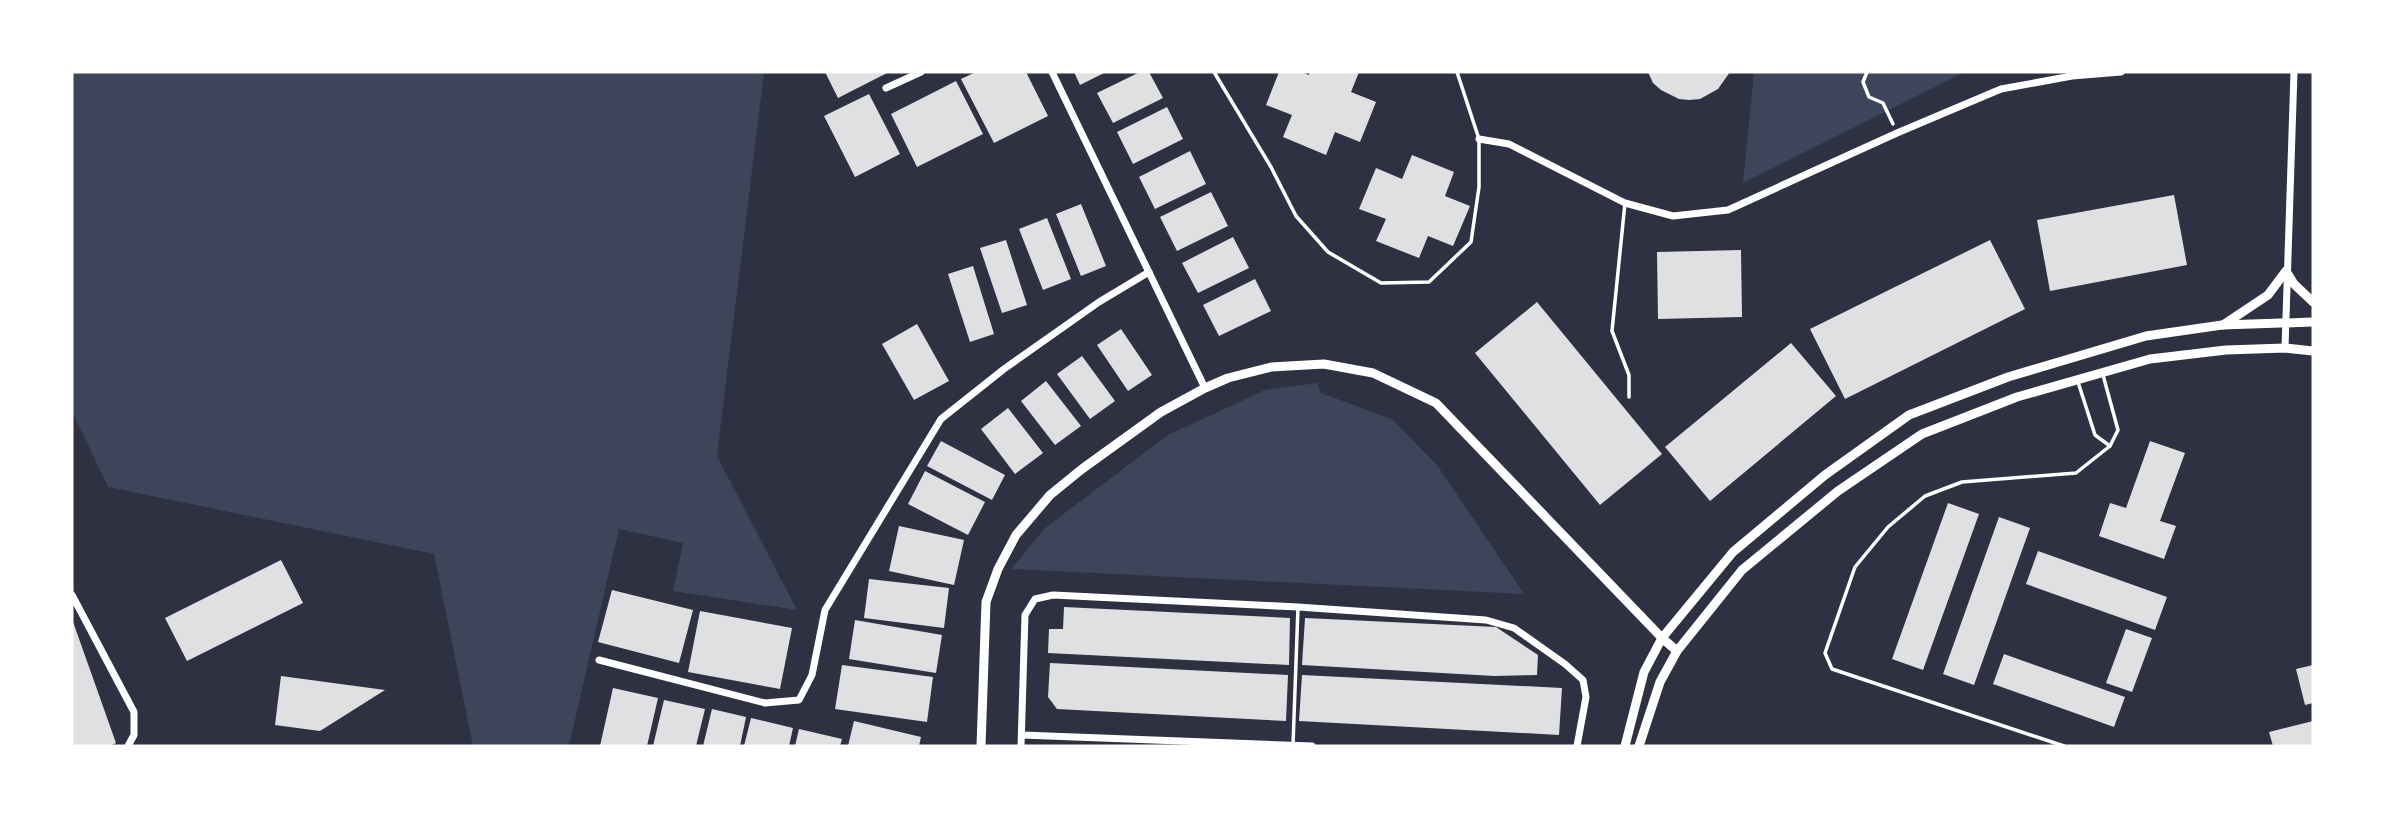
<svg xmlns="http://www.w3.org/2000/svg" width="2385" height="818" font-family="'Golos Text',sans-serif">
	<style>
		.green { fill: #3c4559 }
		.building { fill: #e0e0e3 }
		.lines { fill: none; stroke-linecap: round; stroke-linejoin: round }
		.path { stroke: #fff; stroke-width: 3.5 }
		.service { stroke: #fff; stroke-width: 3.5 }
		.minor { stroke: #fff; stroke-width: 7 }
		.tertiary { stroke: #fff; stroke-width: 9 }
	</style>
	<rect width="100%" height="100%" fill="#2d3142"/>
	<!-- green -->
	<g class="green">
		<polygon points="72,72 764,72 717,456 797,610 673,591 683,543 619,529 569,746 473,746 434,554 108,487 72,411"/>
		<polygon points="1754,72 1965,72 1743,183"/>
		<polygon points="1317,383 1321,393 1392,419 1437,465 1524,594 1011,569 1045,528 1168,435 1265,390"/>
	</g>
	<!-- building -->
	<g class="building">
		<polygon points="825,72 889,72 838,98"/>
		<polygon points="976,72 1026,72 1048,116 994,143 961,79"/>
		<polygon points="1074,72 1106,72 1080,85"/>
		<polygon points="1140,72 1149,72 1163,98 1113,123 1097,93"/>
		<polygon points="1279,72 1301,72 1309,75 1310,72 1359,72 1351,92 1376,102 1360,142 1335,132 1326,155 1283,137 1292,115 1266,105"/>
		<polygon points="1648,72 1730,72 1718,89 1700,99 1689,100 1679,99 1661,90 1653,83"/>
		<polygon points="956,81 983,134 917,167 891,114"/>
		<polygon points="869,94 900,154 855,177 824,116"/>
		<polygon points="1167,107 1183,139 1133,164 1117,132"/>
		<polygon points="1190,151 1206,184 1155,209 1139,177"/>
		<polygon points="1412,155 1454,172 1445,196 1470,206 1453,246 1428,236 1419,258 1376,241 1386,219 1359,209 1376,168 1402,179"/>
		<polygon points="1211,192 1228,226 1177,251 1160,217"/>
		<polygon points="2174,195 2187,265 2050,291 2037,220"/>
		<polygon points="1081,204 1106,266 1081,276 1056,214"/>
		<polygon points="1047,218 1071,279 1043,290 1019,229"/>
		<polygon points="1233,237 1249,268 1198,293 1182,263"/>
		<polygon points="1006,240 1027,305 1002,313 980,248"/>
		<polygon points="1990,240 2025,309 1845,399 1810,329"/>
		<polygon points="1741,250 1742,317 1658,319 1657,252"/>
		<polygon points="973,266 994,334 970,342 948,274"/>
		<polygon points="1255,279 1271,311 1219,336 1203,305"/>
		<polygon points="1537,302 1662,454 1600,505 1475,353"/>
		<polygon points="917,324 949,381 914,400 882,344"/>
		<polygon points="1121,329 1152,375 1128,391 1097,345"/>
		<polygon points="1791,343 1836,396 1710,501 1665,447"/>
		<polygon points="1082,356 1115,401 1090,419 1057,374"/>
		<polygon points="1046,381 1081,426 1055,445 1021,401"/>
		<polygon points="1008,408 1043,453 1015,474 981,429"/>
		<polygon points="941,441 1005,475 992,500 927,466"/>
		<polygon points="2150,441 2185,453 2160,521 2176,526 2164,559 2099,536 2110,503 2126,508"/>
		<polygon points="925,471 985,502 968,535 908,504"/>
		<polygon points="1948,503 1979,514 1923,670 1892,659"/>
		<polygon points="1999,517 2030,528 1974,685 1943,674"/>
		<polygon points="899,526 964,540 954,585 889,571"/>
		<polygon points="2038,551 2167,597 2155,630 2026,584"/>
		<polygon points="281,560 303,603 187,661 165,618"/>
		<polygon points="869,579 949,588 944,628 864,618"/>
		<polygon points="612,590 693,610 679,663 598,642"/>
		<polygon points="1064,607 1290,618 1289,665 1048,653 1049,629 1063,629"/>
		<polygon points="700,611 792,628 780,689 688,672"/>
		<polygon points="1305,618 1496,627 1538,655 1537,675 1494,676 1302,665"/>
		<polygon points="72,619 116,743 110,746 72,746"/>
		<polygon points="855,620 942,635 936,673 849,659"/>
		<polygon points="2126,629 2152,638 2132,692 2106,683"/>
		<polygon points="2004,654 2125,697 2114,727 1993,684"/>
		<polygon points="1050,663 1288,675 1286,721 1057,709 1048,697"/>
		<polygon points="842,665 933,677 927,722 835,709"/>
		<polygon points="2313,665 2313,703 2305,705 2296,669"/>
		<polygon points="1302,675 1562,688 1559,735 1299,721"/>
		<polygon points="281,676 385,690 320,731 275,725"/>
		<polygon points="613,688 658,698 647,746 600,746"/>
		<polygon points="664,700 705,709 696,746 653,746"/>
		<polygon points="712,709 746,717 740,746 703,746"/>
		<polygon points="751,718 793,728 789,746 744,746"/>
		<polygon points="854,721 921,737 919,746 848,746"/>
		<polygon points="2313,721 2313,746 2273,746 2269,732"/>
		<polygon points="799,729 842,739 840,746 795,746"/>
	</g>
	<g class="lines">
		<!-- path -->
		<polyline class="path" points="1867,72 1863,82 1869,97 1883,103 1893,124"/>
		<!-- service -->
		<g class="service">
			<polyline points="1214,72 1271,167 1296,216 1328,252 1381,283 1429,282 1471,242 1479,187 1479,139 1457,72"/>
			<polyline points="1625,203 1612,331 1629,375 1629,397"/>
			<polyline points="2078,382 2095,435 2110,446"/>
			<polyline points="1293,745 1298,607"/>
			<polyline points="2064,746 1832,669 1825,653 1855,567 1888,527 1925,496 1962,482 2076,473 2110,446 2118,430 2103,375"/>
		</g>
		<!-- minor -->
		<g class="minor">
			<polyline points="1052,72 1205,388"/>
			<polyline points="886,88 921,72"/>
			<polyline points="1479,139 1509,144 1625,203 1673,216 1728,210 1897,133 2001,89 2072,76 2121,72"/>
			<polyline points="2285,348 2294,72"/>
			<polyline points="72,595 134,712 134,735 128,746"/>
			<polyline points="599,660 765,703 799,700 812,675 825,610 941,419 1004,369 1099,302 1149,272"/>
			<polyline points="1022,735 1312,746"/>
			<polyline points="1021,746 1025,615 1035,599 1053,595 1298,607 1486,620 1514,628 1565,664 1583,680 1586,697 1577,746"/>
		</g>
		<!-- tertiary -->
		<g class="tertiary">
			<polyline points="2223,325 2268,295 2286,271 2294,284 2313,302"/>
			<polyline points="981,746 986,602 998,569 1016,535 1050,495 1082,469 1161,412 1205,388 1228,378 1271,367 1324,364 1373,373 1436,403 1662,638 1677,651"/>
			<polyline points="1625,746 1644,672 1662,638 1733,552 1825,475 1909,415 2008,377 2146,336 2222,325 2313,322"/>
			<polyline points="1639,746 1660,682 1677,651 1742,570 1838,491 1922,434 2017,397 2150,359 2226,350 2285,348 2313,351"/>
		</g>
	</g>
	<!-- border -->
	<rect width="2385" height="818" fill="none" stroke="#ffffff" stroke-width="147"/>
</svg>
